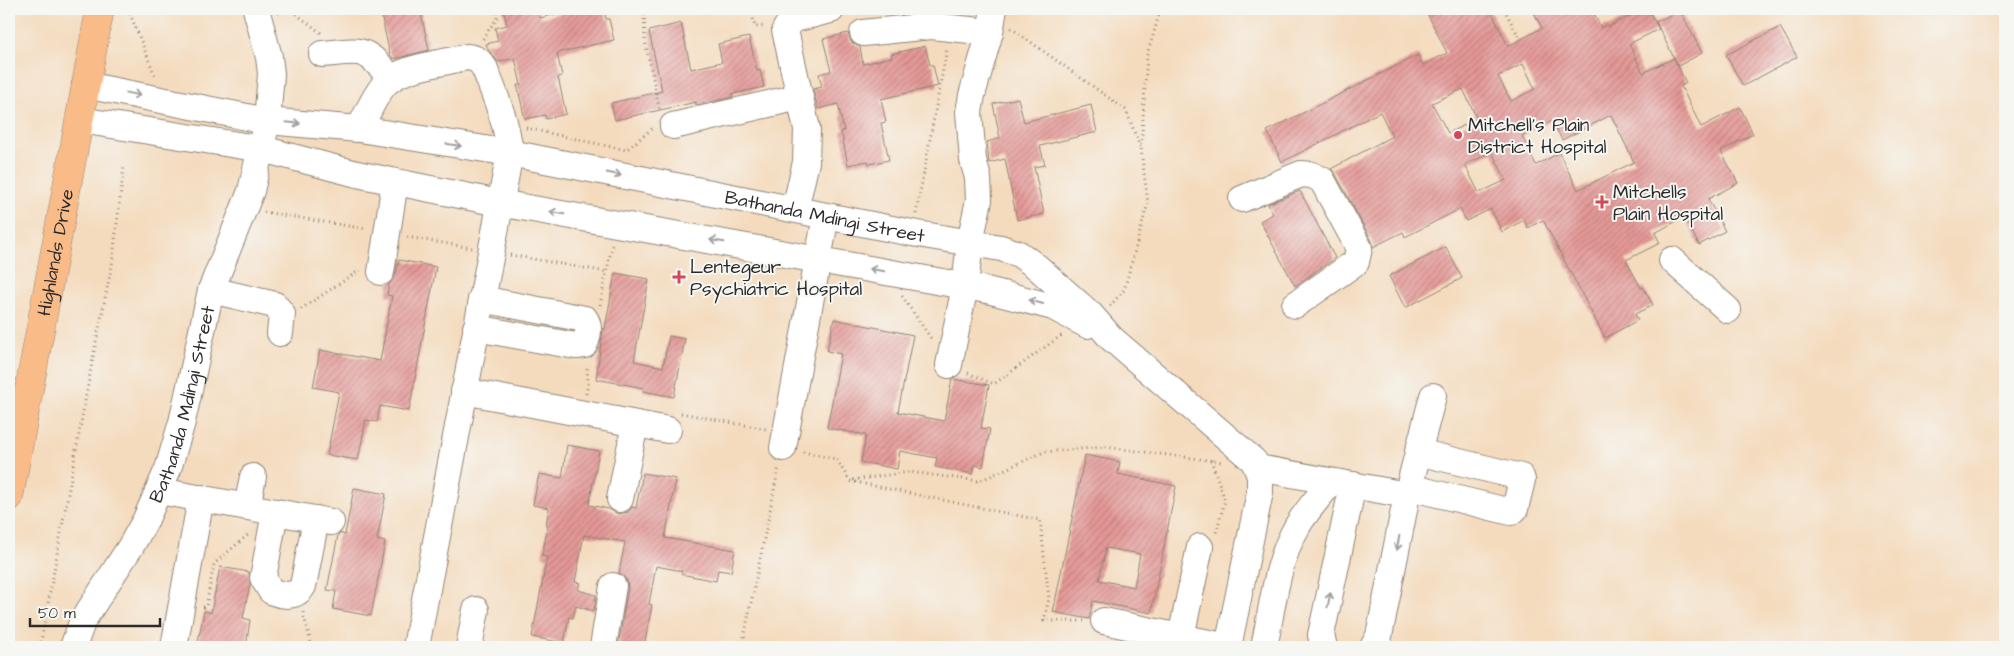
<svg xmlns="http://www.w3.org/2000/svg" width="2014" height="656" font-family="'Architects Daughter',sans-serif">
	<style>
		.building { fill: url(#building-hatch); fill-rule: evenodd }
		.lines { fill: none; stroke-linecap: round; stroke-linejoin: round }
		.minor-casing { stroke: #908374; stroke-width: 28 }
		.major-casing { stroke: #908374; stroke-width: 29 }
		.path { stroke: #908374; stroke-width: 3; stroke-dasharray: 1 4; stroke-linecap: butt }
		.minor { stroke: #fff; stroke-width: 26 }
		.major { stroke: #f9bc89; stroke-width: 28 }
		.oneway { stroke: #a0a0a0 }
		.poi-dot { fill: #d1495b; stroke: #f6f6f2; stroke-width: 2 }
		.labels { text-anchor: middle; stroke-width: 4; stroke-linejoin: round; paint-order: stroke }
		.poi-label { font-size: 19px; fill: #2b2b2b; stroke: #f6f6f2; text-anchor: start }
		.street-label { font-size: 19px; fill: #2b2b2b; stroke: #f6f6f2 }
	</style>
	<defs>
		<pattern id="building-hatch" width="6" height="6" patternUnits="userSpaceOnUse" patternTransform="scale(1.25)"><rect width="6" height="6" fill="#e59997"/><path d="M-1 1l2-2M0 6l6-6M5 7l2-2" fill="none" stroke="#ba7d7b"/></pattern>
	</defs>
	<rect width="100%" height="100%" fill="#f6f6f2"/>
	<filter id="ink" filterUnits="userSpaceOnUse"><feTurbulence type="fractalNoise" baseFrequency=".02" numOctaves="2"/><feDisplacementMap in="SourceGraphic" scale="10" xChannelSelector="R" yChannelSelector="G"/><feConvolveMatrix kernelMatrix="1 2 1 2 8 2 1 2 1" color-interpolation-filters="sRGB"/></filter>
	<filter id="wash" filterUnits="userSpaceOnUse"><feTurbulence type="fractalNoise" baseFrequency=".0096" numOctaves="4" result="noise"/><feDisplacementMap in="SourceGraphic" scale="20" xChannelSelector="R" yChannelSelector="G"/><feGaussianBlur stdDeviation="1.12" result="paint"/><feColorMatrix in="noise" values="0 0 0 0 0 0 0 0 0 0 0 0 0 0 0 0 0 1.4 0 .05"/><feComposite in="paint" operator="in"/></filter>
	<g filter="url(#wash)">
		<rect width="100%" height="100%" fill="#f4dbbe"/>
		<g id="blocks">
			<!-- building -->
			<g class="building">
				<polygon points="380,9 420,9 429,50 394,59 390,55"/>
				<polygon points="503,9 538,9 540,18 568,11 568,9 604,9 606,19 609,19 614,40 557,53 562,76 558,77 566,114 546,119 545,115 525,119 517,85 521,85 515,58 498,62 488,49 486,44 498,41 495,28 507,25"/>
				<path d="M1425,9h65l18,37 34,-18 -10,-19h60l9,19 6,-3 1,2 36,-18h4l11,20 -30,15 14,29 31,-15 12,25 -5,3 20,41 39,-20 13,27 -32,17 17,32 -30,16 17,32 -26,14 -15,-28 -29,16 5,10 -34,17 15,28 2,-1 10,18 -18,9 3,6 -33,18 -62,-118 -15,8 -4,-8 -22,12 -11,-23 -25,12 -6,-12 -55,28 -2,-5 -30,15 -1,-6 -37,-68 -4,-4 61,-33 -12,-24 -98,50 -15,-31 151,-76 5,10 24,-12zM1523,64l12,25 -24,12 -13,-25zM1463,89l14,30 -29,14 -16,-30zM1611,115l23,47 -56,28 -19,-37 -23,12 -14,-29 30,-15 10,19zM1492,152l14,28 -27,13 -14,-28z"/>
				<polygon points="1680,10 1702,53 1678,66 1656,22"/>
				<polygon points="681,23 691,69 722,62 718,44 749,37 757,71 760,70 764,87 732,94 733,97 696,105 696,102 615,120 611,103 662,91 649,31"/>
				<polygon points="1780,27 1797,57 1743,86 1726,55"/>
				<polygon points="848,33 851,42 860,47 863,64 892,57 891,54 925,46 930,65 933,65 938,86 881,99 886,122 881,123 889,160 869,164 868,161 848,165 841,131 844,131 838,104 818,109 813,89 822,87 819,74 831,71 823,39"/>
				<polygon points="1018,98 1024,122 1091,105 1097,132 1040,146 1045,165 1034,167 1044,214 1017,220 1005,159 989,163 987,142 1000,138 993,104"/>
				<polygon points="1300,191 1335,258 1295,286 1260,221 1273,214 1268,204"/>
				<polygon points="1446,247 1462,278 1405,308 1389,276"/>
				<polygon points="399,260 436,267 409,411 380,406 377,422 366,420 358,460 327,455 339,392 313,387 320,350 380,361 392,296 387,295 389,284 396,274"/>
				<polygon points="615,273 649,279 634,361 663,367 669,336 685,339 674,397 643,391 644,388 596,379 603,329 605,329"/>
				<polygon points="834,319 913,335 898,412 944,421 952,379 989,385 981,428 990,429 983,467 975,465 973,474 935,467 937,458 900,451 897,469 861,462 866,435 827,428 841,354 827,351"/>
				<polygon points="567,445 599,451 589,505 609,509 618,514 628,512 632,507 636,508 643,473 676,479 665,538 735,550 731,572 718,570 716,581 681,574 682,571 656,566 649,604 652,605 644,647 618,647 628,588 627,580 619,573 625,542 584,535 575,582 580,583 578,590 596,595 594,611 576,606 573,618 569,617 564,643 532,637 547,557 542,556 548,525 546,525 549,508 533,505 539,474 562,478"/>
				<path d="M1085,455l35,7 -2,12 58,12 -25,127 -58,-12 -4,18 -36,-7zM1106,548l34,6 -6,33 -35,-7z"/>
				<polygon points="354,488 386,494 377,540 385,542 371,616 333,609 336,591 327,590 338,535 340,533 345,535"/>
				<polygon points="220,567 249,572 250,584 243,618 250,620 246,647 197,647 204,611 211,613"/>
			</g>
		</g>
	</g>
	<g filter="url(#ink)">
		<use href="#blocks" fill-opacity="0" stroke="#908374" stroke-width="1"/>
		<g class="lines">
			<!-- minor casing -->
			<g class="minor-casing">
				<g id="minor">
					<polyline points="863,33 931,26 990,32"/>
					<path d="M322,54c40,-3 42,-9 69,25"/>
					<path id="s1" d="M85,85l182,36 92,8 151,24 402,80 89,15 18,6 18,13 54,48 20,23 143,123 6,15v16l-32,155"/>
					<polyline points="80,120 262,149 357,174 499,203 987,290 1053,307 1087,325"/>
					<polyline points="673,126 799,97"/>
					<path d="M359,129c8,-14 14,-31 25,-44 15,-18 60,-22 83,-28 10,1 13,4 18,12 11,29 22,54 25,84l-94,494"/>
					<polyline points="1242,199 1301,174 1312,175 1322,180 1359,248 1356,262 1295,305"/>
					<polyline points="795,209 806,162 807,129 785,30 791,20 831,10"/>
					<polyline points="1672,260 1728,310"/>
					<polyline points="381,272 395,182"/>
					<polyline points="211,290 275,305 282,314 280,333"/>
					<path d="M476,328l100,18 8,-1c4,-7 6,-19 1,-26l-104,-20"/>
					<polyline points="949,365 965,286 970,242 979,200 978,178 973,160 969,112 972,95 990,32 994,9"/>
					<polyline points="464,391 668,430"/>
					<polyline points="783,448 826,216"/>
					<polyline points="1258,468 1407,495"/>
					<polyline points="1409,487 1511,512 1515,509 1522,480 1521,477 1418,452"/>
					<polyline points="159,491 331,522"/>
					<polyline points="620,499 635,424"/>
					<polyline points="247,507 253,477"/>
					<path d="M275,512l-12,66 8,13c11,5 25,7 32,-5l13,-67"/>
					<polyline points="1104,621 1228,647"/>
					<polyline points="1181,637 1200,547"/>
					<path id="s2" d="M73,647l10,-27 48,-74 15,-27 22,-50 14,-47 29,-132 40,-99 16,-70 4,-47 -2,-17 -13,-48"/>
					<polyline points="174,647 201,498"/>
					<polyline points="469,647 476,610"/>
					<polyline points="603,647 613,586"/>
					<path d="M1264,647c9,-41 12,-85 34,-122 9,-15 22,-29 33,-43"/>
					<polyline points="1324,647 1321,635 1353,485"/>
					<polyline points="1373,647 1379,636 1407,495 1433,396"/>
				</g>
			</g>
			<!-- major casing -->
			<g class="major-casing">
				<g id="major">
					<path id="s3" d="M9,497l91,-488"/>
				</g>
			</g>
			<!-- path -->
			<g class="path">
				<polyline points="128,9 156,78"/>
				<polyline points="644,9 645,41 660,111"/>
				<polyline points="751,9 755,27 765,26"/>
				<polyline points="1504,9 1520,39"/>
				<polyline points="278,13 291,10 321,33"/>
				<polyline points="1011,28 1126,110 1140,147"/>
				<polyline points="483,39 497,18 495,9"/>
				<polyline points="526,128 626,150 653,128"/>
				<polyline points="264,212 366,229"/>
				<polyline points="916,214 947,48"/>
				<polyline points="407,237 472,248"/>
				<polyline points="510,255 607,272"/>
				<polyline points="902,296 932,340"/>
				<polyline points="600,305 612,245"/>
				<polyline points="1110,306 1124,290 1148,203 1141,150 1147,55 1161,9"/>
				<polyline points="301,309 360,270"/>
				<polyline points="968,373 994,384 1062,335"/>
				<polyline points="586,394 588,384 587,365"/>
				<polyline points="681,413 766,429"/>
				<polyline points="803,452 836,459 850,481 1040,520 1049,598 1044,621 1084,621"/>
				<polyline points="1211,460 1225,500 1216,533"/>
				<polyline points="853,480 909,472 979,481 1044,452 1106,447 1223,462"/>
				<polyline points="203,607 206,607 214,564 250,533"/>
				<polyline points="303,612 312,647"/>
				<polyline points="40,647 94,352 112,265 124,166"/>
				<polyline points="742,647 779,466"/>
			</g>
			<!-- minor -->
			<use href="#minor" class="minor"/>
			<!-- major -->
			<use href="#major" class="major"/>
		</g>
		<!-- one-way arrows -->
		<defs><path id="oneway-shaft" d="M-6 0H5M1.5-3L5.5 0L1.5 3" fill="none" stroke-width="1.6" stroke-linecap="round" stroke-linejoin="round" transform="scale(1.25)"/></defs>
		<g class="oneway">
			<use href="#oneway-shaft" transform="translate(133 94) rotate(11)"/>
			<use href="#oneway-shaft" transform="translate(293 123) rotate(5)"/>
			<use href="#oneway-shaft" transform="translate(454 145) rotate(9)"/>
			<use href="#oneway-shaft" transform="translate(614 174) rotate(11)"/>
			<use href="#oneway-shaft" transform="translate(557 213) rotate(-170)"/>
			<use href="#oneway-shaft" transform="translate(717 241) rotate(-170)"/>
			<use href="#oneway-shaft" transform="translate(877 270) rotate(-170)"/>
			<use href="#oneway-shaft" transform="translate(1036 302) rotate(-164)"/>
			<use href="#oneway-shaft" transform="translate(1398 543) rotate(101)"/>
			<use href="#oneway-shaft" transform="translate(1329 600) rotate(-78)"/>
		</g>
	</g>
	<!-- markers -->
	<g class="poi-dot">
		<circle cx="1458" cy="135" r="5"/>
		<path d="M1599.5 194.5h5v5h5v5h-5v5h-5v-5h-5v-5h5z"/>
		<path d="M676.5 269.5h5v5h5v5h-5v5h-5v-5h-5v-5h5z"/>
	</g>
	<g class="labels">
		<!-- poi labels -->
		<g class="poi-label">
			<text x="1468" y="131">Mitchell's Plain<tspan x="1468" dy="22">District Hospital</tspan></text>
			<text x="1613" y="198">Mitchells<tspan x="1613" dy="22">Plain Hospital</tspan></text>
			<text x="690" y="273">Lentegeur<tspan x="690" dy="22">Psychiatric Hospital</tspan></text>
		</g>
		<!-- street labels -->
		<g class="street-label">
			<text dy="7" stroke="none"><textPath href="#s1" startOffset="752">Bathanda Mdingi Street</textPath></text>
			<text dy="7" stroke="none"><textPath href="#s3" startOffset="249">Highlands Drive</textPath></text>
			<text dy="7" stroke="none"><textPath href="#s2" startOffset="269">Bathanda Mdingi Street</textPath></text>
		</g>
	</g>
	<!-- margin -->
	<rect width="2014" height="656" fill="none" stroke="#f6f6f2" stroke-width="30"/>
	<!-- scale -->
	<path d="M30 618v8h130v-8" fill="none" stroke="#2b2b2b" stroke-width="2.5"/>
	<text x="38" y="618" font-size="15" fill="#2b2b2b" stroke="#f6f6f2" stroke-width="4" paint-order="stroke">50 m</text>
</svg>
